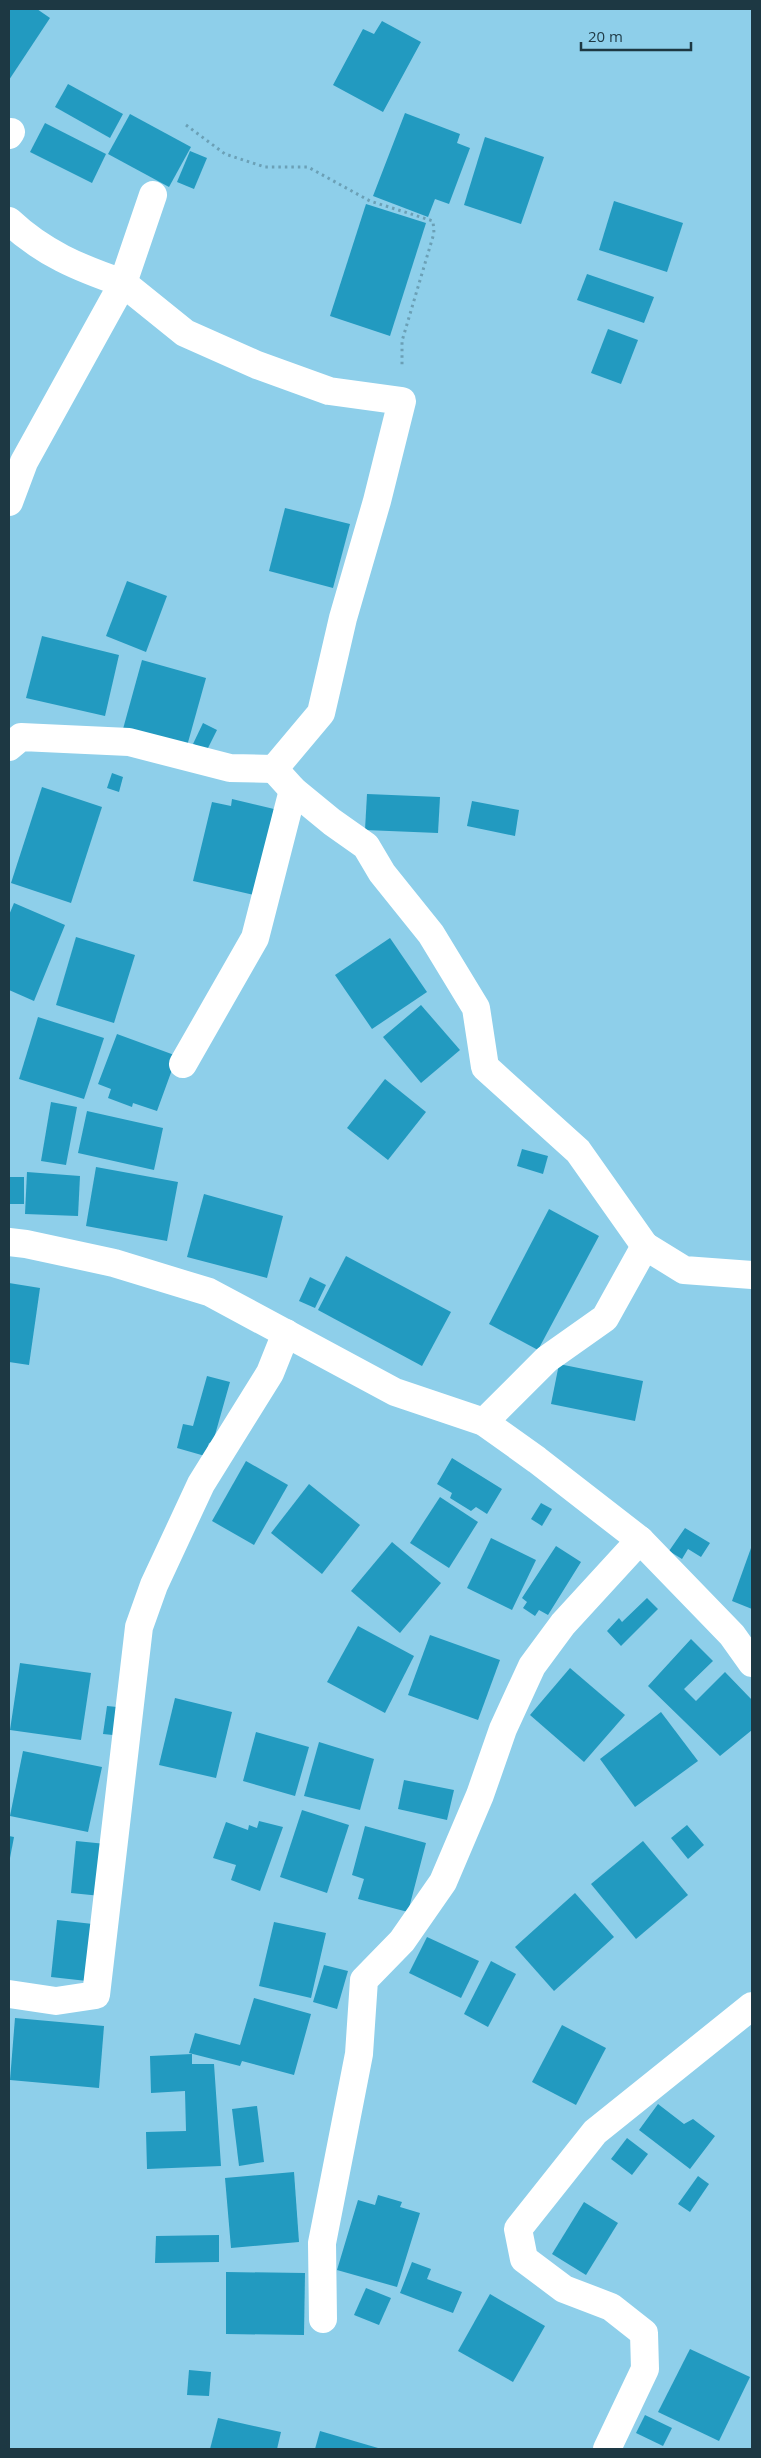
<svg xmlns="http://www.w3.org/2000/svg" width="761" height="2458" font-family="'Open Sans',sans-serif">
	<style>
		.building { fill: #229ac0 }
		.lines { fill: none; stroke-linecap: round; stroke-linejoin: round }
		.path { stroke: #6ba0b6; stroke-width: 3; stroke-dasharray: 2.5 4; stroke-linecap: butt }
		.minor { stroke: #fff; stroke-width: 28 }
	</style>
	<rect width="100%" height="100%" fill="#8ecfea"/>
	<!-- building -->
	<g class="building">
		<polygon points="9,9 37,9 50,18 9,80"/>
		<polygon points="382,21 421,42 383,112 333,85 363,29 374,34"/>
		<polygon points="68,84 123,114 110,138 55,107"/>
		<polygon points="405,113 460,134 457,143 470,148 449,204 435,199 428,217 373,196"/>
		<polygon points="130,114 191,147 169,187 108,154"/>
		<polygon points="45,123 106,154 92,183 30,152"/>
		<polygon points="485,137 544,157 521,224 464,205"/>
		<polygon points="190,151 207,158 194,189 177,182"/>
		<polygon points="614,201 683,223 667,272 599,250"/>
		<polygon points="366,204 426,223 390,336 330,316"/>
		<polygon points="587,274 654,297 644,323 577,300"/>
		<polygon points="608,329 638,340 621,384 591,373"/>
		<polygon points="285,508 350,524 333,588 269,571"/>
		<polygon points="127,581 167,596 146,652 106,636"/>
		<polygon points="42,636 119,655 105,716 26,698"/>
		<polygon points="142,660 206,678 187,746 123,729"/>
		<polygon points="203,723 217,730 207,750 193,744"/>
		<polygon points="112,773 123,777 119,792 107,788"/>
		<polygon points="42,787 102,807 71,903 11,883"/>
		<polygon points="367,794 440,797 438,833 365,830"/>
		<polygon points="232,799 274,809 254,895 193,881 212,802 231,806"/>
		<polygon points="472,801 519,810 515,836 467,826"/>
		<polygon points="14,903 65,925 34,1001 9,990 9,915"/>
		<polygon points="76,937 135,955 114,1023 56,1005"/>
		<polygon points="390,938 427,992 372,1029 335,975"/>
		<polygon points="421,1005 460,1050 421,1083 383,1037"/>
		<polygon points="38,1017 104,1038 84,1099 19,1079"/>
		<polygon points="117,1034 177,1056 157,1111 133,1103 132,1107 108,1098 111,1089 98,1084"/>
		<polygon points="385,1079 426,1112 388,1160 347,1128"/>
		<polygon points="51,1102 77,1107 66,1165 41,1161"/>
		<polygon points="87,1111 163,1128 154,1170 78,1153"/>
		<polygon points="522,1149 548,1156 543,1174 517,1166"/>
		<polygon points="96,1167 178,1182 167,1241 86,1226"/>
		<polygon points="27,1172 80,1176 78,1216 25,1214"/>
		<rect x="9" y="1177" width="15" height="27"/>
		<polygon points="204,1194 283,1216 267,1278 187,1257"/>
		<polygon points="549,1209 599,1236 538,1350 489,1324"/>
		<polygon points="346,1256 451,1312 422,1366 318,1310"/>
		<polygon points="310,1277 326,1285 315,1308 299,1301"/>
		<polygon points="9,1283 40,1288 29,1365 9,1362"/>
		<polygon points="559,1364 643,1381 635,1421 551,1404"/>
		<polygon points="207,1376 230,1382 213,1442 209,1443 205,1456 177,1448 183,1424 193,1426"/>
		<polygon points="452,1458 502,1489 487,1514 476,1507 471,1511 450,1498 452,1493 437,1484"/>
		<polygon points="246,1461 288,1485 254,1545 212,1521"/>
		<polygon points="309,1484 360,1525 322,1574 271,1533"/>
		<polygon points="440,1497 478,1522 449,1568 410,1543"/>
		<polygon points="541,1503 552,1509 542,1526 531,1519"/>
		<polygon points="685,1528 710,1543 701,1557 688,1549 682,1559 669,1551"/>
		<polygon points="491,1538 536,1560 512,1610 467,1588"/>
		<polygon points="392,1542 441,1583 400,1633 351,1591"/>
		<polygon points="556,1546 581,1562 548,1615 539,1610 535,1616 523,1608 527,1602 522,1598"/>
		<polygon points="751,1548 752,1548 752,1609 732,1601"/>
		<polygon points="647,1598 658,1609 621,1646 607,1631 619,1618 622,1622"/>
		<polygon points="358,1626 414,1656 385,1713 327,1682"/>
		<polygon points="430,1635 500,1660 478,1720 408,1695"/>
		<polygon points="691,1639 713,1661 684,1689 696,1701 725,1672 752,1700 752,1730 720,1756 648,1686"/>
		<polygon points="20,1663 91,1673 81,1740 10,1730"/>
		<polygon points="570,1668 625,1715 584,1762 530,1715"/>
		<polygon points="175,1698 232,1712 216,1778 159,1765"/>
		<polygon points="107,1706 117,1707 113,1735 103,1734"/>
		<polygon points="661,1712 698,1761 635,1807 600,1759"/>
		<polygon points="256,1732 309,1747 295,1796 243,1781"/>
		<polygon points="319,1742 374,1759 360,1810 304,1796"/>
		<polygon points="23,1751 102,1767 88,1832 10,1816"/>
		<polygon points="404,1780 454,1790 447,1820 398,1809"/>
		<polygon points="302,1810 349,1825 327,1893 280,1877"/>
		<polygon points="259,1821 283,1827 260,1891 231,1880 236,1865 213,1858 226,1822 248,1830 249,1825 257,1828"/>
		<polygon points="687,1825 704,1845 688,1859 671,1838"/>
		<polygon points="365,1826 426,1843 408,1912 358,1899 364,1879 352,1875"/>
		<polygon points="9,1836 14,1837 10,1858 9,1858"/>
		<polygon points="76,1841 106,1844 101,1896 71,1893"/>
		<polygon points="643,1841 688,1895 636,1939 591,1884"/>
		<polygon points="575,1893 614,1937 554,1991 515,1947"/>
		<polygon points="57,1920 93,1924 87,1981 51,1977"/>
		<polygon points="274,1922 326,1933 311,1998 259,1986"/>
		<polygon points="427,1937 479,1961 461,1998 409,1973"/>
		<polygon points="491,1961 516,1974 488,2027 464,2014"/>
		<polygon points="324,1965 348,1971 337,2009 313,2002"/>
		<polygon points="254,1998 311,2014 294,2075 242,2061 240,2066 189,2053 195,2033 240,2045"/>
		<polygon points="15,2018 104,2026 99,2088 10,2080"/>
		<polygon points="562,2025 606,2048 576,2105 532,2082"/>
		<polygon points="192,2054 192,2064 214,2064 221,2166 147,2169 146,2132 186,2131 185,2091 151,2093 150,2056"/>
		<polygon points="658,2104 684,2124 693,2119 715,2136 690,2169 639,2130"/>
		<polygon points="257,2106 264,2162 239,2166 232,2109"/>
		<polygon points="627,2138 648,2154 632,2175 611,2159"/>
		<polygon points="294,2172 299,2242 231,2248 225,2178"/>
		<polygon points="698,2176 709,2184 690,2212 678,2204"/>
		<polygon points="378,2195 402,2202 400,2207 420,2213 397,2287 337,2270 358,2200 375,2205"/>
		<polygon points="584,2202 618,2223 586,2275 552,2254"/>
		<polygon points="219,2235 219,2262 155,2263 156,2236"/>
		<polygon points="412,2262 431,2269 427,2279 462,2292 453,2313 400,2293"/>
		<polygon points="226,2272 305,2273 304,2335 226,2334"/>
		<polygon points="366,2288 391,2298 379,2325 354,2315"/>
		<polygon points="490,2294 545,2326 513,2382 458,2351"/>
		<polygon points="690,2349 750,2377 719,2441 658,2412"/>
		<polygon points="189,2370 211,2372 209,2396 187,2395"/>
		<polygon points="645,2415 672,2428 663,2446 636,2433"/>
		<polygon points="218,2418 281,2432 277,2449 210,2449"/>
		<polygon points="320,2431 378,2448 377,2449 315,2449"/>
	</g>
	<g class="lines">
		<!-- path -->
		<polyline class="path" points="186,125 225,154 265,167 308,167 370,201 433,221 434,233 402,341 402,368"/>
		<!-- minor -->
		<g class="minor">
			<polyline points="9,135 11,132"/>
			<path d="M9,221c34,32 70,47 114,62l30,-88"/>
			<polyline points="9,502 24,462 123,283 185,333 257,365 329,391 402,401 377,501 343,618 321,713 274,769 230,768 129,742 21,737 9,747"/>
			<polyline points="274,769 293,790 332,822 366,846 382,873 431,934 476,1008 485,1067 578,1151 645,1246"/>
			<polyline points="183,1064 255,938 293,790"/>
			<polyline points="9,1242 26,1244 114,1263 209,1292 395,1392 484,1422 537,1460 640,1540 732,1635 752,1663"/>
			<polyline points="484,1422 547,1359 605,1318 645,1246 684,1270 752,1275"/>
			<polyline points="9,1994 56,2001 96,1995 139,1627 154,1585 201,1484 270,1373 286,1333"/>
			<polyline points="323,2319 322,2243 359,2054 364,1980 402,1941 443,1882 480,1795 503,1729 532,1666 563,1624 640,1540"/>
			<polyline points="607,2449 645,2369 644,2333 611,2307 564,2289 524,2259 518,2229 595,2132 752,2006"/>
		</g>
	</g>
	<!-- border -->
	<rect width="761" height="2458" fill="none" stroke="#1d3843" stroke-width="20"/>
	<!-- scale -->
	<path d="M581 42v8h110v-8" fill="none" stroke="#1d3843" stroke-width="2.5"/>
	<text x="588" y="42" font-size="15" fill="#1d3843" stroke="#8ecfea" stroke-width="4" paint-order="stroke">20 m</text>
</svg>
